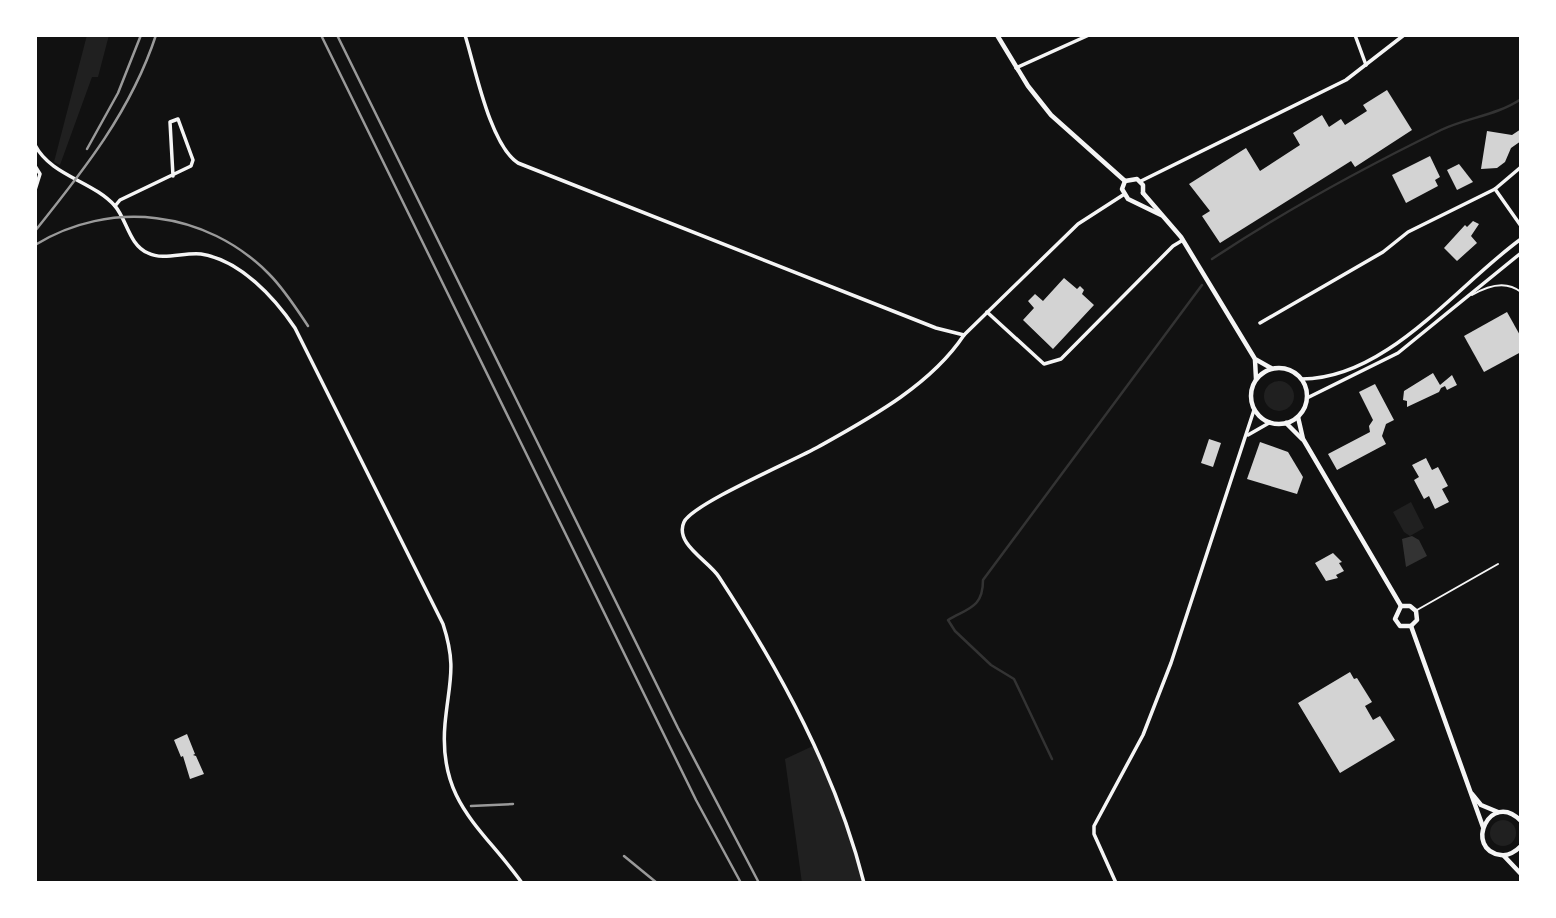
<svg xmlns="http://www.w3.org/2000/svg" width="1556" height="918" font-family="'Source Sans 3',sans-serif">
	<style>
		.green { fill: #202020 }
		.water { fill: #333 }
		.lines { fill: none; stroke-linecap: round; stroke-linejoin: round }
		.stream { stroke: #333; stroke-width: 2.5 }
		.building { fill: #d3d3d3 }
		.service { stroke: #f5f5f5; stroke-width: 2 }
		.minor { stroke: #f5f5f5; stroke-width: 3.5 }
		.tertiary { stroke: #f5f5f5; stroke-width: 4.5 }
		.rail { stroke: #9a9a9a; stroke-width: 2.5 }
	</style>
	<rect width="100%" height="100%" fill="#111"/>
	<!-- green -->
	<g class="green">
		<polygon points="87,35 109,35 98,77 92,77 60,165 54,162"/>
		<circle cx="1279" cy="396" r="15"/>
		<polygon points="1411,502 1424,528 1410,536 1404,532 1393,512"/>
		<polygon points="815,745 847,821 865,883 802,883 785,759"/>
		<circle cx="1503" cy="833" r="13"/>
	</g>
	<!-- water -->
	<polygon class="water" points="1412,536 1419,540 1427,556 1406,567 1402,539"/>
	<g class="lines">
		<!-- stream -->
		<g class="stream">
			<path d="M1212,259c74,-49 149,-90 229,-129 25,-12 57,-15 80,-31"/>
			<path d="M1052,759l-38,-80 -23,-14 -36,-34 -7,-11c20,-12 35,-12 35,-40l219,-295"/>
		</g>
	</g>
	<!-- building -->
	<g class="building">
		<polygon points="1387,90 1412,130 1355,167 1351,161 1220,243 1202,216 1210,211 1189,184 1246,148 1260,171 1300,145 1293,133 1322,115 1329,127 1341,119 1345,125 1367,111 1363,105"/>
		<polygon points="1521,129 1521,141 1511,148 1505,162 1497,168 1481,169 1487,131 1512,135"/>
		<polygon points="1430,156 1440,177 1435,180 1438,186 1406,203 1392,175"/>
		<polygon points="1459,164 1473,182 1457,190 1447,170"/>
		<polygon points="1473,221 1479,224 1471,236 1477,243 1457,261 1444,248 1465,225 1467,227"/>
		<polygon points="1064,278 1077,289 1080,286 1084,290 1082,294 1094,305 1053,349 1023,320 1034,308 1028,301 1035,294 1043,301"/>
		<polygon points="1507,312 1521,337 1521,352 1484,372 1464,336"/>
		<polygon points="1433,373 1440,385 1452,375 1457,385 1447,390 1445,386 1441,388 1439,392 1407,407 1407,401 1403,400 1404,391"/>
		<polygon points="1375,384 1394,420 1386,424 1382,436 1386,444 1337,470 1328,454 1370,432 1369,426 1373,420 1359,392"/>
		<polygon points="1209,439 1221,443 1213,467 1201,463"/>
		<polygon points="1260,442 1288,452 1303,477 1297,494 1247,479"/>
		<polygon points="1426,458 1432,470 1438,467 1448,486 1442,489 1449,502 1435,509 1429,496 1424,499 1414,480 1419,477 1412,465"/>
		<polygon points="1333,553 1342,562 1339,563 1344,571 1336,575 1338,578 1326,581 1315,563"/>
		<polygon points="1350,672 1354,679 1357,678 1372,702 1365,706 1373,720 1380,716 1395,740 1340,773 1298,703"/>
		<polygon points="187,734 195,754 193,755 196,756 204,774 190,779 183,756 181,757 174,740"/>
	</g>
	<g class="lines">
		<!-- service -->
		<g class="service">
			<path d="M1472,295c15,-9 34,-15 49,-3"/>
			<polyline points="1417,610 1498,564"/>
		</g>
		<!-- minor -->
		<g class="minor">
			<path d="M465,35c10,32 25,110 53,128l418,165 28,7"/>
			<polyline points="1355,35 1366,65"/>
			<polyline points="1016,68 1089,35"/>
			<path d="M35,145c16,31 58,36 80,61 12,14 14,39 33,47 15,8 36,-1 53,1 39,6 73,43 94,74l148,296c14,43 6,57 2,100 -7,79 38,104 77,159"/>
			<polyline points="35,166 40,174 35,190"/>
			<polyline points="1141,181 1346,80 1404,35"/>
			<polyline points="1495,189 1521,226"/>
			<polyline points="115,206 120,200 191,166 193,160 178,119 170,122 173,176"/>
			<polyline points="987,312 1044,364 1061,359 1173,246 1183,240"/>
			<polyline points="1260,323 1383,252 1408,232 1495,189 1521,167"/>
			<path d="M1302,379c85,0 155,-94 219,-140"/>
			<polyline points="1307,398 1398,353 1521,253"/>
			<polyline points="1248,435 1269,423"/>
			<path d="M864,883c-28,-110 -83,-211 -145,-306 -10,-16 -45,-33 -35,-55 8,-18 111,-62 134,-75 52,-29 113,-62 146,-112l114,-111 45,-29"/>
			<polyline points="1116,883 1094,834 1094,826 1143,735 1171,663 1254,410"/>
		</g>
		<!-- tertiary -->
		<g class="tertiary">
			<polyline points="997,35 1028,86 1051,115 1125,181"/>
			<polyline points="1125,181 1122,189 1128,199 1161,215"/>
			<polyline points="1125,181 1137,179 1143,185 1143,193"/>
			<polyline points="1143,193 1181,237 1255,359 1271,368"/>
			<polyline points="1255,360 1256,379"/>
			<circle cx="1279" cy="396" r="28"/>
			<polyline points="1298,417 1303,439 1401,606"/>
			<polyline points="1286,423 1302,439"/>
			<polyline points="1401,606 1410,606 1416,611 1417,620 1411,626"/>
			<polyline points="1401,606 1395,619 1400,626 1411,626"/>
			<polyline points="1411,626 1483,827"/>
			<polyline points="1472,794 1481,805 1498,812"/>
			<path d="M1521,821c-31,-32 -58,29 -20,34 8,1 14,-3 20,-9"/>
			<polyline points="1504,856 1521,874"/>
		</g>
		<!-- rail -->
		<g class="rail">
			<polyline points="321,35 696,800 741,883"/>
			<polyline points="337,35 678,728 759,883"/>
			<polyline points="87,149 118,93 141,35"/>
			<path d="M35,231c49,-61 96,-120 121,-196"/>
			<path d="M35,245c75,-46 171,-35 234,29 15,15 27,34 39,52"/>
			<polyline points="471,806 513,804"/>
			<polyline points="624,856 657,883"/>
		</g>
	</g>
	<!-- border -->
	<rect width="1556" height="918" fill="none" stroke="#ffffff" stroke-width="74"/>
</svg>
